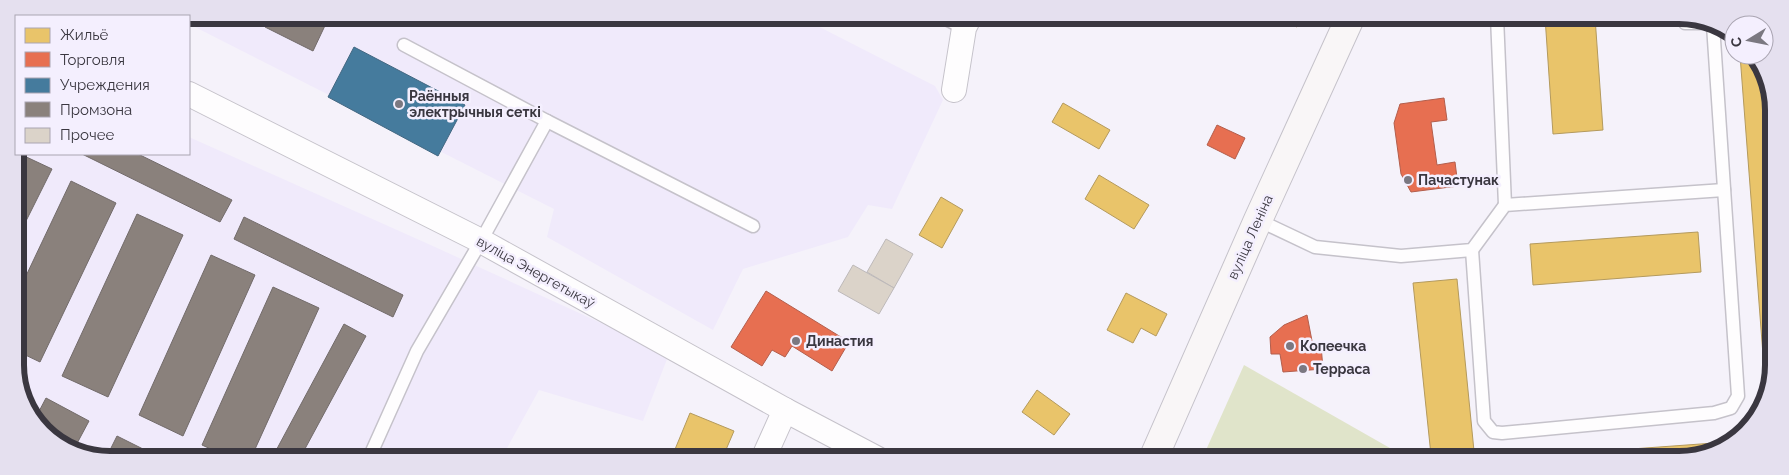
<svg xmlns="http://www.w3.org/2000/svg" width="1789" height="475" font-family="Raleway,sans-serif">
	<style>
		.built { fill: #f0eafb }
		.green { fill: #e0e4ca }
		.homes { fill: #e9c46a; stroke: #b49a5d }
		.shops { fill: #e76f51; stroke: #b35e4c }
		.public { fill: #457b9d; stroke: #426781 }
		.industry { fill: #8a817c; stroke: #726b6a }
		.building { fill: #dbd3c9; stroke: #bdb9b9 }
		.lines { fill: none; stroke-linecap: round; stroke-linejoin: round }
		.lane-casing { stroke: #c5c2ca; stroke-width: 15 }
		.street-casing { stroke: #c5c2ca; stroke-width: 26 }
		.secondary-casing { stroke: #c5c2ca; stroke-width: 30 }
		.lane { stroke: #fefdfe; stroke-width: 12 }
		.street { stroke: #fefdfe; stroke-width: 24 }
		.secondary { stroke: #f9f6f7; stroke-width: 28 }
		.poi-dot { fill: #7b7881; stroke: #f4effe; stroke-width: 2 }
		.labels { text-anchor: middle; stroke-width: 5; stroke-linejoin: round; paint-order: stroke }
		.poi-label { font-size: 14px; font-weight: bold; fill: #3a3740; stroke: #f4effe; text-anchor: start }
		.street-label { font-size: 14px; fill: #3a3740; stroke: #f4effe }
		.rim { fill: none; stroke: #3a3740; stroke-width: 6 }
	</style>
	<rect width="100%" height="100%" fill="#f5f2fa"/>
	<!-- built -->
	<g class="built">
		<polygon points="172,15 798,16 935,86 943,100 892,209 868,205 848,237 743,269 713,330 547,237 554,209 189,24 189,16"/>
		<polygon points="16,101 16,154 189,154 189,137 435,247 669,354 643,421 539,390 501,459 91,458 42,432 17,384 15,103"/>
	</g>
	<!-- green -->
	<polygon class="green" points="1244,365 1411,460 1202,459"/>
	<!-- homes -->
	<g class="homes">
		<polygon points="1275,16 1302,16 1297,27"/>
		<polygon points="1545,17 1595,17 1603,130 1553,134"/>
		<polygon points="1740,55 1753,55 1772,91 1772,384 1766,394"/>
		<polygon points="1063,103 1110,130 1099,149 1052,122"/>
		<polygon points="1099,175 1149,205 1134,229 1085,199"/>
		<polygon points="941,197 963,210 942,248 919,235"/>
		<polygon points="1698,232 1701,272 1533,285 1530,244"/>
		<polygon points="1457,279 1474,451 1431,455 1413,283"/>
		<polygon points="1126,293 1167,314 1156,336 1141,328 1133,343 1107,330"/>
		<polygon points="1037,390 1070,414 1054,435 1022,412"/>
		<polygon points="690,413 734,431 722,459 671,459"/>
		<polygon points="1728,442 1686,460 1494,460 1494,459"/>
	</g>
	<!-- shops -->
	<g class="shops">
		<polygon points="1444,98 1447,120 1431,122 1437,165 1455,162 1458,186 1411,192 1401,174 1394,123 1400,104"/>
		<polygon points="1217,125 1245,138 1235,159 1207,145"/>
		<polygon points="766,291 849,342 832,371 792,346 785,357 772,350 762,366 731,347"/>
		<polygon points="1307,315 1313,346 1321,345 1323,369 1283,372 1280,354 1271,354 1270,337 1284,325"/>
	</g>
	<!-- public -->
	<polygon class="public" points="354,47 465,105 438,156 328,97"/>
	<!-- industry -->
	<g class="industry">
		<polygon points="271,15 330,15 313,51 265,27"/>
		<polygon points="15,151 16,154 20,154 52,169 16,241"/>
		<polygon points="82,154 138,154 232,200 220,222"/>
		<polygon points="71,181 116,203 40,362 17,351 16,297"/>
		<polygon points="137,214 183,235 108,397 62,376"/>
		<polygon points="244,217 403,295 393,317 234,239"/>
		<polygon points="211,255 255,275 183,436 139,415"/>
		<polygon points="273,287 319,308 251,458 230,458 202,445"/>
		<polygon points="344,324 366,336 300,458 272,458"/>
		<polygon points="46,398 89,421 74,449 42,432 35,419"/>
		<polygon points="117,436 161,458 106,458"/>
	</g>
	<!-- building -->
	<g class="building">
		<polygon points="886,239 913,254 894,288 867,272"/>
		<polygon points="853,265 894,288 879,314 838,291"/>
	</g>
	<g class="lines">
		<!-- lane casing -->
		<g class="lane-casing">
			<g id="lane">
				<polyline points="940,16 964,28"/>
				<polyline points="1497,17 1505,205"/>
				<polyline points="1682,17 1685,23 1710,23"/>
				<polyline points="547,121 753,226"/>
				<polyline points="1258,220 1315,247 1401,256 1472,250 1505,205 1724,190"/>
				<polyline points="1472,250 1484,421 1493,432 1502,433 1714,413 1731,408 1738,396 1713,25"/>
				<polyline points="369,458 417,351 481,241 547,121 404,45"/>
			</g>
		</g>
		<!-- street casing -->
		<g class="street-casing">
			<g id="street">
				<polyline points="954,90 964,28 970,16"/>
				<polyline points="189,94 481,241 785,410 878,459"/>
				<polyline points="763,459 785,410"/>
			</g>
		</g>
		<!-- secondary casing -->
		<g class="secondary-casing">
			<polyline id="secondary" points="1153,459 1258,220 1351,16"/>
		</g>
		<!-- lane -->
		<use href="#lane" class="lane"/>
		<!-- street -->
		<use href="#street" class="street"/>
		<!-- secondary -->
		<use href="#secondary" class="secondary"/>
	</g>
	<!-- markers -->
	<g class="poi-dot">
		<circle cx="399" cy="104" r="5"/>
		<circle cx="1408" cy="180" r="5"/>
		<circle cx="796" cy="341" r="5"/>
		<circle cx="1290" cy="346" r="5"/>
		<circle cx="1303" cy="369" r="5"/>
	</g>
	<g class="labels">
		<!-- poi labels -->
		<g class="poi-label">
			<text x="409" y="101">Раённыя<tspan x="409" dy="16">электрычныя сеткі</tspan></text>
			<text x="1418" y="185">Пачастунак</text>
			<text x="806" y="346">Династия</text>
			<text x="1300" y="351">Копеечка</text>
			<text x="1313" y="374">Терраса</text>
		</g>
		<!-- street labels -->
		<g class="street-label">
			<text transform="translate(1250 237) rotate(-66)" y="5">вуліца Леніна</text>
			<text transform="translate(536 272) rotate(29)" y="5">вуліца Энергетыкаў</text>
		</g>
	</g>
	<!-- crop -->
	<path d="M0 0H1789V475H0ZM110 24H1679A86 86 0 0 1 1765 110V365A86 86 0 0 1 1679 451H110A86 86 0 0 1 24 365V110A86 86 0 0 1 110 24Z" fill="#e5e0ef" fill-rule="evenodd"/>
	<path class="rim" d="M110 24H1679A86 86 0 0 1 1765 110V365A86 86 0 0 1 1679 451H110A86 86 0 0 1 24 365V110A86 86 0 0 1 110 24Z"/>
	<!-- legend -->
	<rect x="15" y="15" width="175" height="140" fill="#f4effe" stroke="#aaa5b2"/>
	<rect x="25" y="28" width="25" height="15" fill="#e9c46a" stroke="#aaa5b2"/>
	<text x="60" y="40" font-size="15" fill="#3a3740">Жильё</text>
	<rect x="25" y="52" width="25" height="15" fill="#e76f51" stroke="#aaa5b2"/>
	<text x="60" y="65" font-size="15" fill="#3a3740">Торговля</text>
	<rect x="25" y="78" width="25" height="15" fill="#457b9d" stroke="#aaa5b2"/>
	<text x="60" y="90" font-size="15" fill="#3a3740">Учреждения</text>
	<rect x="25" y="102" width="25" height="15" fill="#8a817c" stroke="#aaa5b2"/>
	<text x="60" y="115" font-size="15" fill="#3a3740">Промзона</text>
	<rect x="25" y="128" width="25" height="15" fill="#dbd3c9" stroke="#aaa5b2"/>
	<text x="60" y="140" font-size="15" fill="#3a3740">Прочее</text>
	<!-- north arrow -->
	<g transform="translate(1749 40) rotate(260)"><circle r="24" fill="#f4effe" stroke="#aaa5b2"/>
	<path d="M0-4L9 19L0 12L-9 19Z" fill="#7b7881"/>
	<text y="-8" font-size="14" font-weight="bold" text-anchor="middle" fill="#3a3740">С</text>
	</g>
</svg>
